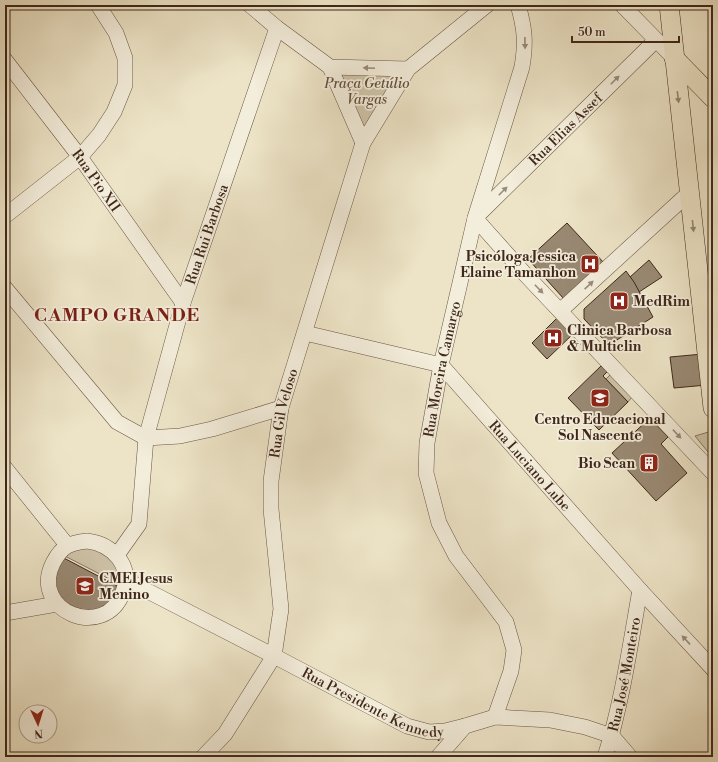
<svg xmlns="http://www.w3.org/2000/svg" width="718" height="762" font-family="'Libre Bodoni',serif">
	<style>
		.green { fill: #cfc4a9; stroke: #877661 }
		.building { fill: #998973; stroke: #3f2719 }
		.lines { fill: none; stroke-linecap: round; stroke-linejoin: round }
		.minor-casing { stroke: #6a5644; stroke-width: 16 }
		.major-casing { stroke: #3f2719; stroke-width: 20 }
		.minor { stroke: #f3eddb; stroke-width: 15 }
		.major { stroke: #ede4c7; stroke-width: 19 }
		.oneway { fill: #998a7a }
		.oneway2 { fill: #968670 }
		.labels { text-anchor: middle; stroke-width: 3.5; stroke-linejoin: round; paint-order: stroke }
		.park-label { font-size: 14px; font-style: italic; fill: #634e3d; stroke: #f3eddb }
		.street-label { font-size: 14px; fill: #3f2719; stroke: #f3eddb }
		.poi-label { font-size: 14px; font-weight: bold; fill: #3f2719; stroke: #f3eddb; text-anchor: start }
		.district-label { font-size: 18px; font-weight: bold; letter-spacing: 1px; fill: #7a1f14; stroke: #f3eddb }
	</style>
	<rect width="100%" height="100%" fill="#ede4c7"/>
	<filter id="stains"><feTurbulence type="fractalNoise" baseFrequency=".005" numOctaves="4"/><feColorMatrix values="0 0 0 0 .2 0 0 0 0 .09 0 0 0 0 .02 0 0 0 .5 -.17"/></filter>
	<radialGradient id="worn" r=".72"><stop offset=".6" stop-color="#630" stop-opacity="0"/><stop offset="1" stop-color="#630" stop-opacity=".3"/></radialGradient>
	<!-- green -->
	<g class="green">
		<polygon points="330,67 408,69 363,143"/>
		<polygon points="610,375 632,397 628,402 606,379"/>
		<polygon points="712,431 713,450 708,452 695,436"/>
		<polygon points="73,544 114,555 123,586 61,554"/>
	</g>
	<!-- building -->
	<g class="building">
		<polygon points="567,223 604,263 564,299 528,259"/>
		<polygon points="649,260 662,277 639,292 630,277"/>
		<polygon points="626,271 634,282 653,317 609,345 584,319 584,309"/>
		<polygon points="558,317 574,333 547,359 532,343"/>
		<polygon points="703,354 707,385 674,388 670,357"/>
		<polygon points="601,366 607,372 603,376 628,402 599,430 568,398"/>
		<polygon points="650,418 668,437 661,444 687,473 656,501 612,453"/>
		<polygon points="60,556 121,588 98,615 58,602 52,575"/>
	</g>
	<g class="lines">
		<!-- minor casing -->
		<g class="minor-casing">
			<g id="minor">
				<polyline points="250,5 277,28 330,67 408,69"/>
				<polyline points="622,5 674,58"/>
				<path id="s1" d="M5,60l75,97 103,146"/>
				<polyline points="330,67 363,143"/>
				<polyline points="5,216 80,157 99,135 114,112 125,85 125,58 116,33 98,5"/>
				<path id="s2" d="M477,216l179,-176"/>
				<polyline points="475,218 524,273 713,473"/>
				<polyline points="5,288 117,422 146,438 180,436 212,429 281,408"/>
				<polyline points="560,311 689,193"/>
				<path id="s3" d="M305,333l136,32 199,225 73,79"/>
				<polyline points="5,468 67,545"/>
				<path d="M87,541c25,3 46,24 36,51 -18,50 -94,19 -70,-29 9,-17 16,-20 34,-22z"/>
				<path id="s4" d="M117,555l22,-31 7,-86 37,-135 94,-275"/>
				<path id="s5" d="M125,582l9,2 140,72 133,70 22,6 16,-1 20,-5 30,-9 55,3 35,7 27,9 18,21"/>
				<polyline points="5,613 57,604"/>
				<path id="s6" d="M495,717l16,-46 3,-21 -8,-28 -50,-66 -17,-33 -13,-50 1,-30 14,-78 34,-147 47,-151c4,-24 3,-38 -4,-62"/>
				<path id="s7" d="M203,757l22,-23 49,-78 7,-47 -10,-100v-28l10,-73 82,-265 45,-74 79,-64"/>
				<polyline points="438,757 465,726"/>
				<path id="s8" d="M605,757c17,-54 25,-111 35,-167"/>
			</g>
		</g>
		<!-- major casing -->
		<g class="major-casing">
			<g id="major">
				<polyline points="669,5 713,408"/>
				<polyline points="674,58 713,98"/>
			</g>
		</g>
		<!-- minor -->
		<use href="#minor" class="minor"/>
		<!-- major -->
		<use href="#major" class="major"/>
	</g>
	<!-- one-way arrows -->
	<defs><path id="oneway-solid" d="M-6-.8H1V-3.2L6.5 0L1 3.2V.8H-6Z"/></defs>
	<g class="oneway">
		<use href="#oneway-solid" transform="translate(525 43) rotate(89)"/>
		<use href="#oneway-solid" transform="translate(369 68) rotate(-178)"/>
		<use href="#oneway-solid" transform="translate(615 80) rotate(-45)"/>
		<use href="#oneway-solid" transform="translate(503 191) rotate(-45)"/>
		<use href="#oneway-solid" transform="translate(589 285) rotate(-43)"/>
		<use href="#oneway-solid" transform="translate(539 289) rotate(46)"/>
		<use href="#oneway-solid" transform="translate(677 434) rotate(47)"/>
		<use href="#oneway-solid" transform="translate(686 640) rotate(-133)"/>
	</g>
	<g class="oneway2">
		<use href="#oneway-solid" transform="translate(678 97) rotate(83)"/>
		<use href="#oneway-solid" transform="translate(693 226) rotate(84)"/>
	</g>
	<!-- icons -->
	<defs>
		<g id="hospital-square" transform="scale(1)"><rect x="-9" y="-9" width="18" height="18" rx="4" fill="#8f2418" stroke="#f3eddb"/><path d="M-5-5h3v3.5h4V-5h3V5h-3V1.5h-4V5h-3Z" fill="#fff"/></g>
		<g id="school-square" transform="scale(1)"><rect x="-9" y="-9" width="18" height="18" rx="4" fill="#8f2418" stroke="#f3eddb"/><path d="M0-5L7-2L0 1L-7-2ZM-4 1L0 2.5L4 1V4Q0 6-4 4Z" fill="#fff"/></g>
		<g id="building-square" transform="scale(1)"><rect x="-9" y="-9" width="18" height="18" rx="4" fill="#8f2418" stroke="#f3eddb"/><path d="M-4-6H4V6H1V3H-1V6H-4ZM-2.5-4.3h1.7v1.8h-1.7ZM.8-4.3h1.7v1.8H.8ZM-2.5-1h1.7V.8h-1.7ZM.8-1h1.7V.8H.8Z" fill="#fff"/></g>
	</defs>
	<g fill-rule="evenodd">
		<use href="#hospital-square" x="590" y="264"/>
		<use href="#hospital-square" x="619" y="301"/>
		<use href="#hospital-square" x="553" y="338"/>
		<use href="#school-square" x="600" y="398"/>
		<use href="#building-square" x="649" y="463"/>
		<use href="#school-square" x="85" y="586"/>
	</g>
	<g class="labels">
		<!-- park labels -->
		<g class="park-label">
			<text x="367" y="88">Praça Getúlio<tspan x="367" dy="16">Vargas</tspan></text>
		</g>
		<!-- street labels -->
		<g class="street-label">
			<text dy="5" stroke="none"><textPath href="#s2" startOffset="124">Rua Elias Assef</textPath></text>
			<text dy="5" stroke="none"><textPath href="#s1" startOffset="151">Rua Pio XII</textPath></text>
			<text dy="5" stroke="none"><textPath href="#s4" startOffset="337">Rua Rui Barbosa</textPath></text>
			<text dy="5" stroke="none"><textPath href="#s6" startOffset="376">Rua Moreira Camargo</textPath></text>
			<text dy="5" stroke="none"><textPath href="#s7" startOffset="369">Rua Gil Veloso</textPath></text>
			<text dy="5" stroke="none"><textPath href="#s3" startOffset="274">Rua Luciano Lube</textPath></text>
			<text dy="5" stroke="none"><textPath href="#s8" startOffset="85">Rua José Monteiro</textPath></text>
			<text dy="5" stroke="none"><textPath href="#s5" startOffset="277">Rua Presidente Kennedy</textPath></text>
		</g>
		<!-- poi labels -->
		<g class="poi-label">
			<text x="576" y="261" text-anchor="end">Psicóloga Jessica<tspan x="576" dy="16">Elaine Tamanhon</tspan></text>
			<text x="633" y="306">MedRim</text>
			<text x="567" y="335">Clinica Barbosa<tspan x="567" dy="16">&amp; Multiclin</tspan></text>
			<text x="600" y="424" text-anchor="middle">Centro Educacional<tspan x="600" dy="16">Sol Nascente</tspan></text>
			<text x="635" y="468" text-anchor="end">Bio Scan</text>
			<text x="99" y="583">CMEI Jesus<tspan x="99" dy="16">Menino</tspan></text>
		</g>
		<!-- district labels -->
		<g class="district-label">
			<text x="117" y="321">CAMPO GRANDE</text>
		</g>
	</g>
	<!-- margin -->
	<rect width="718" height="762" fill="none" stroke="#ede4c7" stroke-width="20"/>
	<rect x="6" y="6" width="706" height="750" fill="none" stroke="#3f2719" stroke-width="2"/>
	<rect x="10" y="10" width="698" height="742" fill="none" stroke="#3f2719"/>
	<!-- north arrow -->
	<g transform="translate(38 724) rotate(176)"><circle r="19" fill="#f3eddb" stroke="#ab9e8d"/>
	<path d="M0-3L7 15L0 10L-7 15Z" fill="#8f2418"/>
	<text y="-6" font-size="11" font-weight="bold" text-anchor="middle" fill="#3f2719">N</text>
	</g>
	<!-- scale -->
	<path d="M572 36v6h107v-6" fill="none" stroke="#3f2719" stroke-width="2"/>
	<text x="578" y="36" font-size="12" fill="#3f2719" stroke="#f3eddb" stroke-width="3" paint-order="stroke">50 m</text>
	<rect width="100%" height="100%" filter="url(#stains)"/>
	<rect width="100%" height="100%" fill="url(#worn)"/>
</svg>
